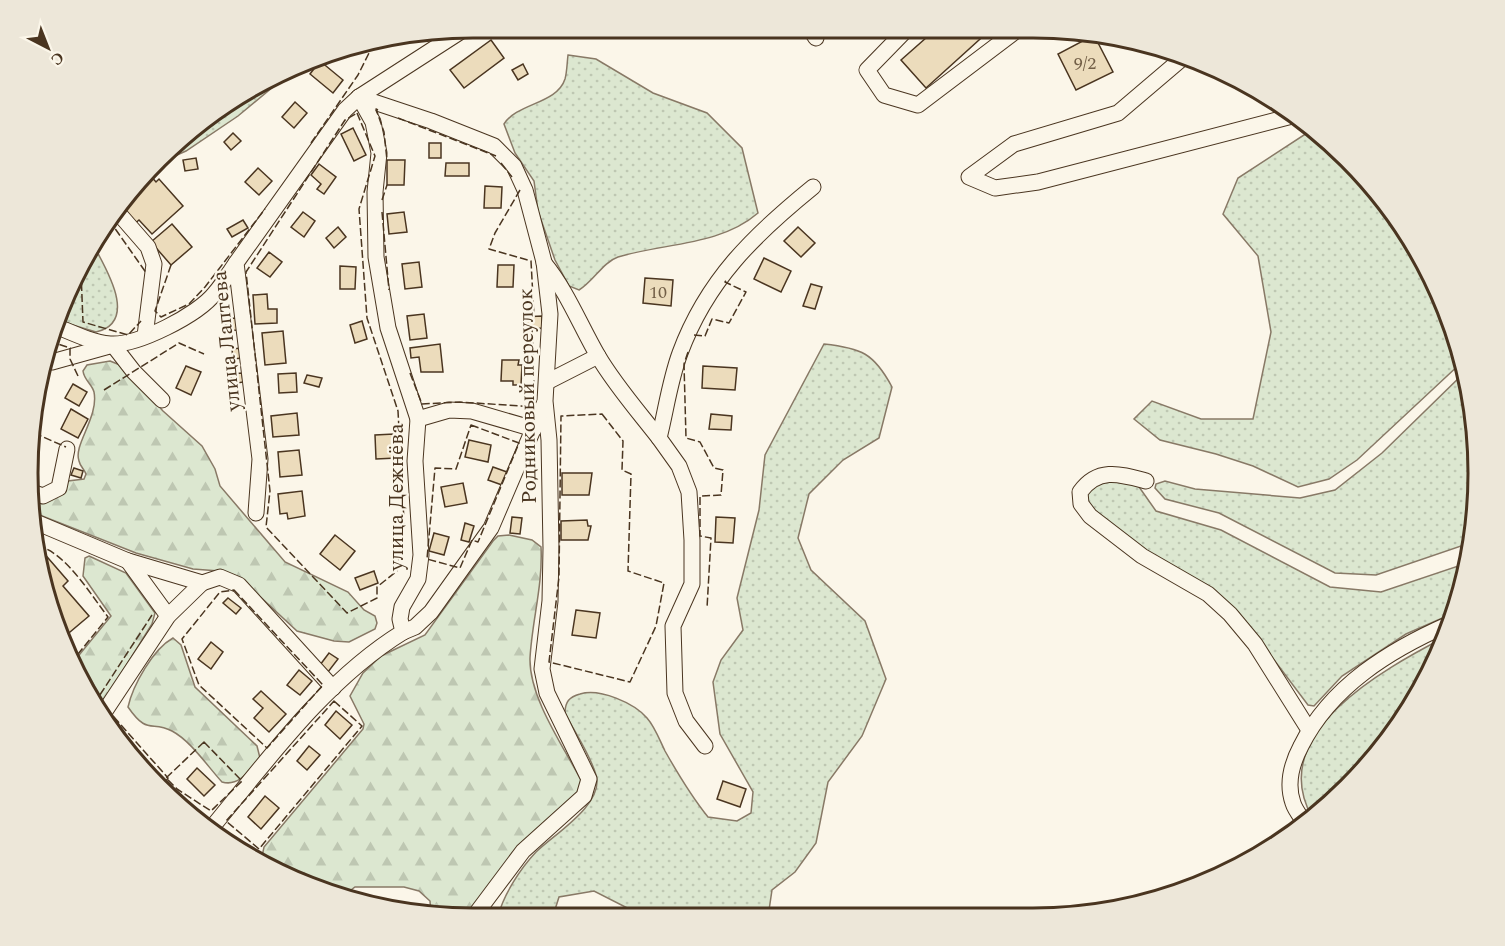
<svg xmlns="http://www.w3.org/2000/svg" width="1505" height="946" font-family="Spectral,serif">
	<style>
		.grass { fill: url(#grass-dots); stroke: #887966; stroke-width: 1.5 }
		.forest { fill: url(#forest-firs); stroke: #887966; stroke-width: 1.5 }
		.building { fill: #ecdcbc; stroke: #4a3520; stroke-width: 1.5 }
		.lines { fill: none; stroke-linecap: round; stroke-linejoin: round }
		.minor-casing { stroke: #4a3520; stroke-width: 17 }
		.minor { stroke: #fbf6e9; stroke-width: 15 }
		.fence { stroke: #4a3520; stroke-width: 1.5; stroke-dasharray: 8 3; stroke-linecap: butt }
		.labels { text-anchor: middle; stroke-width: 4.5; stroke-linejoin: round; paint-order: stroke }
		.number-label { font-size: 18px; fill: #725f47 }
		.street-label { font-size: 21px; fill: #4a3520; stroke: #fbf6e9 }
		.rim { fill: none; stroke: #4a3520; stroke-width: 3 }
	</style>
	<defs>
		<pattern id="grass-dots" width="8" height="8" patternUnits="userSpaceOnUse" patternTransform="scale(1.5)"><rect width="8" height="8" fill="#dce7d0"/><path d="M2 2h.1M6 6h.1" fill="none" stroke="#bec7b2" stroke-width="1.8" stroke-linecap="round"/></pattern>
		<pattern id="forest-firs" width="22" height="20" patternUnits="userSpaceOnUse" patternTransform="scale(1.5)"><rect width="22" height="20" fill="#dce7d0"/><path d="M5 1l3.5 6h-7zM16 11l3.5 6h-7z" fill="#bec7b2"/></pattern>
	</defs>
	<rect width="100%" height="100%" fill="#fbf6e9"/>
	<!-- grass -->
	<g class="grass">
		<path d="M568,55l28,4 57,34 54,20 35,35 16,65c-38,33 -95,30 -140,44 -15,5 -25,25 -39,33l-10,-4 -14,-26 -17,-49 -4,-30 -19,-28 -11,-29c13,-21 53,-20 61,-45 2,-7 2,-16 3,-24z"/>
		<polygon points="297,67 238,116 186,151 161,162 225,102"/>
		<path d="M1316,131c17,16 35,31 51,48 43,47 80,120 95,183l-105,98 -28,19 -31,8 -45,-21 -37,-12 -56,-14 -26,-21 18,-18 49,18h52l18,-87 -13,-76 -35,-42 15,-36 69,-45z"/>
		<path d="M95,248c11,21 44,74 1,84l-40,-12z"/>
		<path d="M824,344c37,4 50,9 68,43l-13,51 -36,22 -34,34 -11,44 13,32 54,51 21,58 -24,57 -34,46 -12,61 -21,29 -23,18 -4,27 -125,-1 -49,-25 -35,6 -6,19h-55c6,-22 22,-47 38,-64 17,-17 69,-48 60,-77 -6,-21 -21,-42 -31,-62 0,-11 4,-16 15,-19 20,-6 54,9 67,24 8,9 13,23 18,33 13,23 26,45 43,66l29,4 14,-8 2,-21 -33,-58 -7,-52 8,-22 22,-30 -6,-32 22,-88 6,-55z"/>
		<path d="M1464,373c14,56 16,113 6,170l-94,32 -41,-2 -116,-60 -54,-14 -10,-11 1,-4 9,-3 30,8 105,9 35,-8 47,-37z"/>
		<polygon points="1102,479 1137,484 1156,511 1221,530 1330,587 1381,592 1467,563 1463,589 1454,613 1406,634 1342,676 1314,706 1308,705 1238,612 1207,585 1174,570 1093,512 1084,493"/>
		<path d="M1445,637c-24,61 -77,144 -133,180 -47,-84 72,-148 133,-180z"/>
	</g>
	<!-- forest -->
	<g class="forest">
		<path d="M110,361l10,4 43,46 39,35 13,23 5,17 65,76 63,30 16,18 11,6 2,7 -2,6 -26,13 -15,-1 -37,-10 -56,-52 -22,-8 -26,-2 -57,-16 -104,-41 -1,-13 30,-5 7,-13 16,-2 2,-5c-2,-5 -6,-8 -7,-13 -6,-16 20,-44 15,-69 -2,-8 -10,-12 -11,-21l4,-6z"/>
		<path d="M509,535l23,5 9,7c2,38 -9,74 -11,111 -1,40 34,89 52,124l-3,10 -110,123h-38l-1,-14 -11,-10 -15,-4h-49l-12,9 -40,-11 -42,-24 3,-14 99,-118 1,-5 -14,-28 13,-23 18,-17 44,-21 68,-94 5,-5z"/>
		<polygon points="89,556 126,573 155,613 152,624 98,711 75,660 111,616 83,576 85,558"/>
		<path d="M173,638l8,7 14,42 62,59 3,12c-11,12 -20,29 -38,24 -14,-15 -31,-41 -50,-51 -21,-11 -24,5 -44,-24 5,-22 25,-58 45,-69z"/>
	</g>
	<!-- building -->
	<g class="building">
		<polygon points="935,30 990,30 926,88 901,60"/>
		<polygon points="1094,35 1113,72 1076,90 1058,54"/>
		<polygon points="491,40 504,58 464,88 450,70"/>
		<polygon points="320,61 343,80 333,93 310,74"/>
		<polygon points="523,64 528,74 518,80 512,70"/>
		<polygon points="295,102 307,113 294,128 282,117"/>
		<polygon points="353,128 366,155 354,161 341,134"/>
		<polygon points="233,133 241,141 231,150 224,142"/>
		<rect x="429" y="143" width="12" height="15"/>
		<polygon points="196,158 198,169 185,171 183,160"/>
		<polygon points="387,160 405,160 404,185 387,185"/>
		<polygon points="446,163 469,163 469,176 445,176"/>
		<polygon points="319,164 336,177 324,194 317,189 321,184 311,175"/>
		<polygon points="258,168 272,181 259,195 245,182"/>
		<polygon points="149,174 156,182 159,179 183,206 152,234 139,220 132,226 116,208 119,201"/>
		<polygon points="485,186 502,187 501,208 484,208"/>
		<polygon points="303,212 315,221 304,237 291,227"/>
		<polygon points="404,212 407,232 389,234 387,214"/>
		<polygon points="243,220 248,228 232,237 227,229"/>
		<polygon points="172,224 192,247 171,265 151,242"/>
		<polygon points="338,227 346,237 334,248 326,238"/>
		<polygon points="798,227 815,243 801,257 784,241"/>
		<polygon points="269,252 282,262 270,277 257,268"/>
		<polygon points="764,258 791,271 781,292 754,279"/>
		<polygon points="419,262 422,287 405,289 402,264"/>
		<polygon points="498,265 514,265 513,287 497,287"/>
		<polygon points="340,266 356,267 355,289 340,289"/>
		<polygon points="645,278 673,280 671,306 643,303"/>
		<polygon points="811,284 822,287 815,309 803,306"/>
		<polygon points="267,294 268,309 277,309 277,323 255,324 253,295"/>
		<polygon points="424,314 427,338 410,340 407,316"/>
		<polygon points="542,316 542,328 523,329 522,317"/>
		<polygon points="236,318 237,330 227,331 225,319"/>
		<polygon points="362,321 367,339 355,343 350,325"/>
		<polygon points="283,331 286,363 265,365 262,333"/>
		<polygon points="440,344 443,372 421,372 419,357 411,358 410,348"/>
		<polygon points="241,348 242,358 233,359 232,349"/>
		<polygon points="502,360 519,360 518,365 522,365 521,385 513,385 513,381 501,381"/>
		<polygon points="186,366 201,372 191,395 176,388"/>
		<polygon points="703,366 737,368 735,390 702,388"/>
		<polygon points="242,373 243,382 232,384 231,374"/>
		<polygon points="296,373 297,392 279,393 278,374"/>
		<polygon points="307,375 322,378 319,387 304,383"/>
		<polygon points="73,384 87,392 79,406 65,398"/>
		<polygon points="71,409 88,419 78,438 61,429"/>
		<polygon points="297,413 299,435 273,437 271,416"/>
		<polygon points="711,414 732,416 731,430 709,429"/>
		<polygon points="394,434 396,458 376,459 375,435"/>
		<polygon points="469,440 491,445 488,462 465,457"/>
		<polygon points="299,450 302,475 280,477 278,452"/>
		<polygon points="493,467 507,472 502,485 488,480"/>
		<polygon points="74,468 83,471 81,478 71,475"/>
		<polygon points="562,473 592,473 589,495 562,495"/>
		<polygon points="463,483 467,503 445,507 441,487"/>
		<polygon points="302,491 305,516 288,519 287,513 280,514 278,494"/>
		<polygon points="512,517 522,518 520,534 510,533"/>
		<polygon points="716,517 735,518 733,543 715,542"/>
		<polygon points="587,520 588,526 591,526 588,540 561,540 561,521"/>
		<polygon points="465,523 474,526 469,542 461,540"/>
		<polygon points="434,533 449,537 444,555 429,551"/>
		<polygon points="335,535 355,551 340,570 320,554"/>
		<polygon points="42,551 68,581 63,586 89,616 64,637 42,589 38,554"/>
		<polygon points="374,571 378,583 360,590 355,578"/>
		<polygon points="228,598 241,608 236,614 223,603"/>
		<polygon points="576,610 600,613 596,638 572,635"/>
		<polygon points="211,642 223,652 211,669 198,659"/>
		<polygon points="329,653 338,659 328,672 320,665"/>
		<polygon points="299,670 312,681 300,695 287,685"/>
		<polygon points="261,691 286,714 269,732 254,718 263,708 253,699"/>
		<polygon points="336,711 352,725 340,739 325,725"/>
		<polygon points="309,746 320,755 307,770 297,761"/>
		<polygon points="197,768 215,785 204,796 187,779"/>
		<polygon points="723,781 746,789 740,807 717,799"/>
		<polygon points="265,796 279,808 261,829 248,817"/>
	</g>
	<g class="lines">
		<!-- minor casing -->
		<g class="minor-casing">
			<g id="minor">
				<polyline points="810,29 816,38"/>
				<polyline points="906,30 867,70 884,95 918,105 1017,30"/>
				<polyline points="1185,56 1118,113 1014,144 969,177 995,188 1038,182 1296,115"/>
				<polyline points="359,97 431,121 494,146 514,166 525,190 544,262 550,314 545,401 549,440 551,548 550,601 542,669 547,693 589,779 584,796 523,851 475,915"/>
				<polyline points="121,216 148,247 154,264 145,336"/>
				<path d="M544,263c23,28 36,62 54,93 17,29 40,55 61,82"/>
				<path d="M53,325c18,7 37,17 57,19 27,2 88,-29 105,-51 8,-9 14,-20 21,-30"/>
				<polyline points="52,362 113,345 134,372 162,400"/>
				<polyline points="547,382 598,356"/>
				<polyline points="418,419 449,410 472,411 534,429"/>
				<path d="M1146,481c-26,-7 -48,-14 -66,11l1,12 9,12 52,40 66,38 22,20 25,30 54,86"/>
				<polyline points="29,491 43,496 59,488 67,449"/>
				<polyline points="256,513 260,459 236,263 345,110 359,97 466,28"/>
				<polyline points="33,521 128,561 202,583 220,577 239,585 333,688"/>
				<polyline points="128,561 168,616"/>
				<polyline points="403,632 415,627 431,612 491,528 544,404"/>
				<polyline points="101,717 168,616 202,583"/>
				<path d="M705,746l-19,-25 -11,-28 -2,-67 19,-42v-44l-3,-48 -10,-26 -20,-28c7,-28 11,-58 21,-85 27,-73 74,-118 133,-166"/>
				<path d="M1305,823c-4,-6 -10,-13 -12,-20 -7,-20 -1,-40 8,-57 30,-60 89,-96 148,-122"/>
				<path d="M209,831c58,-70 116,-151 194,-199l-3,-13 2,-12 16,-28 3,-24 -6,-94 3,-42 -30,-91 -12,-71 -1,-65 4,-39 -6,-31 -14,-25"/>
			</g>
		</g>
		<!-- minor -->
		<use href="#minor" class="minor"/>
		<!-- fence -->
		<g class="fence">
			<polyline points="378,110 376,109 384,132 387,160"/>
			<polygon points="357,113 375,156 359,209 367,318 398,411 404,521 397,571 377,587 377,598 347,613 266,527 270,491 246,272 345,120"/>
			<polyline points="398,118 496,156"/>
			<polyline points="311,143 358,75 372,47"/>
			<polyline points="501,163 512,177"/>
			<polyline points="520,190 495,233 489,249 531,261 534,316"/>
			<polyline points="382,200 387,185"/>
			<polyline points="382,212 389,290"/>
			<polyline points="109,220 147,274"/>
			<polyline points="171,265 155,311 161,317 189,304 205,287 265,209"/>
			<polyline points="81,272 83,322 128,335 141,321"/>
			<polyline points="694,335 705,336 712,319 729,323 746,292 725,282 727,279"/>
			<polyline points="49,341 70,348 70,359 78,376"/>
			<polyline points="688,352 684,364 686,438 700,442 714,468 723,470 721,495 700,496 700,536 711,538 707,608"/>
			<polyline points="410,373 422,404 460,402 535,407 532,329"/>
			<polyline points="104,390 179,343 204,354"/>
			<polygon points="602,414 623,441 622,470 631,474 628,571 664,583 656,626 630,682 549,662 559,577 561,416"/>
			<polygon points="471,425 519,443 478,542 472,540 460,568 427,559 435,468 456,469"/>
			<polyline points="34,433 66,447"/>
			<path d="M37,546c27,4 54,49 71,71l-34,42"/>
			<polygon points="234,590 323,685 267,748 199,685 182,639 220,592"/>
			<polygon points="334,701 362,726 259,849 226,821"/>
			<polyline points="94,704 152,615"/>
			<polyline points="107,726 114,717 168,778 163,786"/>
			<polygon points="204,742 242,781 211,811 177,789 166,778"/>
			<polyline points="177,801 200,822 198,824"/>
			<polyline points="372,904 376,898 388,908"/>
		</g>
	</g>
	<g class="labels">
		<!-- number labels -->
		<g class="number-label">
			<text x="1085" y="69">9/2</text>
			<text x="658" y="298">10</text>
		</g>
		<!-- street labels -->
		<g class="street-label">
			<text transform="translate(226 341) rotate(-96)" y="7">улица Лаптева</text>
			<text transform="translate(527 396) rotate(-91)" y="7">Родниковый переулок</text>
			<text transform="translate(396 497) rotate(-90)" y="7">улица Дежнёва</text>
		</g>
	</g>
	<!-- crop -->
	<path d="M0 0H1505V946H0ZM473 38H1033A435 435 0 0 1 1468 473V473A435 435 0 0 1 1033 908H473A435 435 0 0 1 38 473V473A435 435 0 0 1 473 38Z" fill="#ede7d9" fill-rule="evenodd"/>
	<path class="rim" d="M473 38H1033A435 435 0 0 1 1468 473V473A435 435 0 0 1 1033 908H473A435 435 0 0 1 38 473V473A435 435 0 0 1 473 38Z"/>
	<!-- north arrow -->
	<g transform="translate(48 48) rotate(138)" stroke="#fbf6e9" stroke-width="4.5" paint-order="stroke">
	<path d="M0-4.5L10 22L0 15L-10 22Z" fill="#4a3520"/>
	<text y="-9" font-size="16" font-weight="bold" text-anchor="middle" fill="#4a3520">С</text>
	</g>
</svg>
